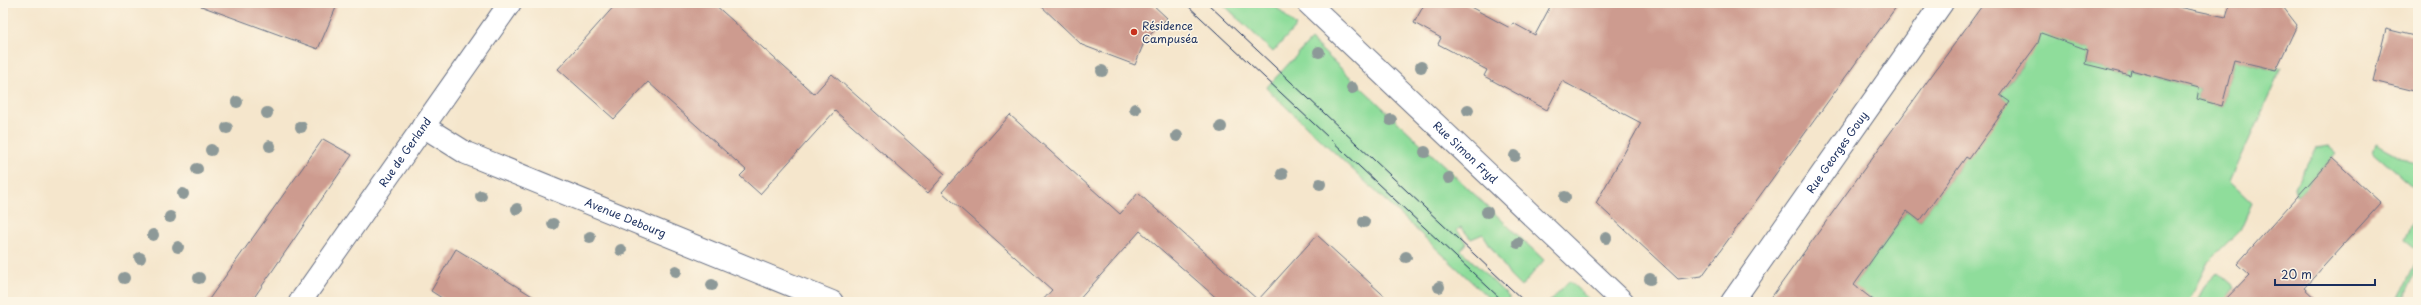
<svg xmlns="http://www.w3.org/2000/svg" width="2421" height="305" font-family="'Playpen Sans',sans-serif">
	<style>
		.green { fill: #8fdd9b; stroke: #55867c }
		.building { fill: #cd9b8f }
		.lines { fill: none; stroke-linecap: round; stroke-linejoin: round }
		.minor-casing { stroke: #676f84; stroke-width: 24 }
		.minor { stroke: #fff; stroke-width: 22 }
		.tram { stroke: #1b2f5e; stroke-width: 1 }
		.tree { fill: #8d9998 }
		.poi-dot { fill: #c8321e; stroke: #fcf5e5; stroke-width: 1.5 }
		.labels { text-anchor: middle; stroke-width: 3; stroke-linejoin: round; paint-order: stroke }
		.poi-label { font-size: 11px; fill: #1b2f5e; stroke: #fcf5e5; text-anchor: start }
		.street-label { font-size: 11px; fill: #1b2f5e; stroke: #fcf5e5 }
	</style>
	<rect width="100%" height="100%" fill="#fcf5e5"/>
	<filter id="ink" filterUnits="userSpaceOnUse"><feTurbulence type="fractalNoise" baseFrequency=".025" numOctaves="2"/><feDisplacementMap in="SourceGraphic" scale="8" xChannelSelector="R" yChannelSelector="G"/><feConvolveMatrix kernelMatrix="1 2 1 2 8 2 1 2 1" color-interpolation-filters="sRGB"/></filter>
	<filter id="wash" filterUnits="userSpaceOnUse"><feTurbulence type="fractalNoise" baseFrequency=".012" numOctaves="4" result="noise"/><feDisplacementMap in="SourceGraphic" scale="16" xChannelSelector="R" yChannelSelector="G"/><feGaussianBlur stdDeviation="0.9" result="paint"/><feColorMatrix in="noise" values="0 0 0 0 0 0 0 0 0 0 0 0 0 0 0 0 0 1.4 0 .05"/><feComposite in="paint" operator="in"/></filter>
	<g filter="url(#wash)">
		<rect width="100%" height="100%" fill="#f5e6cc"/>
		<!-- green -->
		<g class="green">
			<polygon points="1222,3 1272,3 1296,26 1273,52"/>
			<polygon points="2046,18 2080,47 2088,50 2085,64 2129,75 2131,70 2144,74 2146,69 2159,78 2199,88 2197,99 2222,106 2234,60 2275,70 2282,67 2230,182 2252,203 2240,230 2208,262 2188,302 1847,302 1854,285 1907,211 1920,221 1999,111 2007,100 2000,95 2024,63 2018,57 2032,38 2039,39"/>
			<polygon points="1311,40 1544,260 1521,287 1510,276 1483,234 1471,239 1461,227 1457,230 1467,243 1461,250 1510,298 1507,302 1493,302 1266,88"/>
			<polygon points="2376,143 2418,166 2418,204 2414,188 2373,152"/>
			<polygon points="2328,146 2336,153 2297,196 2295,187 2316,148"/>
			<polygon points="2418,208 2418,251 2404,240"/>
			<polygon points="2418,257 2418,266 2402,302 2397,302"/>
			<polygon points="2218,272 2235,287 2223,302 2197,302 2208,282"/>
			<polygon points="1569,281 1592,302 1549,302"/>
		</g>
		<g id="blocks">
			<!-- building -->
			<g class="building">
				<polygon points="201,3 338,3 318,49 201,6"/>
				<polygon points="617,3 713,3 814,94 832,74 945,174 928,193 835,111 760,194 740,176 746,170 648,82 614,119 558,69"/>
				<polygon points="1038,3 1151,3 1167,18 1145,40 1135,65 1082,45"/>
				<polygon points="1425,3 1463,3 1510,28 1513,23 1535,35 1552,3 1899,3 1702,276 1678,279 1596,203 1641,123 1562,81 1547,110 1484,76 1487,70 1438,44 1441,38 1414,23"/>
				<polygon points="1984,3 2160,3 2226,17 2230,3 2280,3 2297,25 2276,70 2234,60 2222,106 2197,99 2199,88 2131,70 2130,75 2085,64 2088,50 2041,33 2038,43 2000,95 2010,102 1969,159 1966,157 1920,221 1907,211 1854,285 1876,302 1768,302"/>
				<polygon points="2386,29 2418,37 2418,92 2373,81"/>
				<polygon points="1010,115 1120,214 1138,193 1258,300 1317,235 1391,302 1221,302 1140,231 1077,302 1041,302 1052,290 942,192"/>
				<polygon points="323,139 352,155 251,302 207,302"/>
				<polygon points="2332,158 2381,203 2304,288 2319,302 2223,302 2249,275 2237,264"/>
				<polygon points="456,249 487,268 542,302 448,302 431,291"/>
			</g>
		</g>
	</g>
	<g filter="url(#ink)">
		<use href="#blocks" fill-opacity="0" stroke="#676f84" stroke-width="1"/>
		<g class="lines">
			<!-- minor casing -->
			<g class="minor-casing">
				<g id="minor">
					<path id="s1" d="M1308,3l315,299"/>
					<path id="s2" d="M423,126l43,27 366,149"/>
					<path id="s3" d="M300,302l210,-299"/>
					<path id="s4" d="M1732,302l210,-299"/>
				</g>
			</g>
			<!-- minor -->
			<use href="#minor" class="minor"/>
			<!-- tram -->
			<g class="tram">
				<polyline points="1185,3 1504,302"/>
				<polyline points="1207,3 1525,302"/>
			</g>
		</g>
		<!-- trees -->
		<g class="tree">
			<circle cx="1319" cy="52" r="6"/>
			<circle cx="1421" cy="67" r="6"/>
			<circle cx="1102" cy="71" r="6"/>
			<circle cx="1352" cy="88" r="6"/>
			<circle cx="237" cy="102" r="6"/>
			<circle cx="1135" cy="109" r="6"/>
			<circle cx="1468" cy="110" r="6"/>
			<circle cx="267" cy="113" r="6"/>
			<circle cx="1391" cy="120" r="6"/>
			<circle cx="301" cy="127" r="6"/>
			<circle cx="1221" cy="127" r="6"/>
			<circle cx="227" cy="128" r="6"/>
			<circle cx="1177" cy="136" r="6"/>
			<circle cx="270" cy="146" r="6"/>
			<circle cx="211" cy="150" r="6"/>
			<circle cx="1425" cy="152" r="6"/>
			<circle cx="1515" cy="156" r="6"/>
			<circle cx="197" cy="169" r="6"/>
			<circle cx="1282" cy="174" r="6"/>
			<circle cx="1449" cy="178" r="6"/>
			<circle cx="1320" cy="184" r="6"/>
			<circle cx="183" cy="194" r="6"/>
			<circle cx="481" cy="196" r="6"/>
			<circle cx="1565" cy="197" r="6"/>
			<circle cx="517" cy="209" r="6"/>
			<circle cx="1487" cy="212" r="6"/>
			<circle cx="170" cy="217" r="6"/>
			<circle cx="1364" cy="222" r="6"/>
			<circle cx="553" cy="224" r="6"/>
			<circle cx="153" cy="235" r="6"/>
			<circle cx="590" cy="237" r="6"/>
			<circle cx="1606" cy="238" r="6"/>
			<circle cx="1518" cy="243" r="6"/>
			<circle cx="178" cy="247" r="6"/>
			<circle cx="621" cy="250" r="6"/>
			<circle cx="1406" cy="257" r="6"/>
			<circle cx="140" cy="258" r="6"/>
			<circle cx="676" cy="271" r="6"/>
			<circle cx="124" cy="278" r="6"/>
			<circle cx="199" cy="278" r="6"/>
			<circle cx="1650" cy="279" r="6"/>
			<circle cx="712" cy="285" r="6"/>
			<circle cx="1439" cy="287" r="6"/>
		</g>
	</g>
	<!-- markers -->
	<circle class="poi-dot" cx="1134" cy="32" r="4"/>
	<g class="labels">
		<!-- poi labels -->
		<g class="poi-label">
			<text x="1142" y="30">Résidence<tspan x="1142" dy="13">Campuséa</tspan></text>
		</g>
		<!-- street labels -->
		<g class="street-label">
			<text dy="4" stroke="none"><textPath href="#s3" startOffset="183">Rue de Gerland</textPath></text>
			<text dy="4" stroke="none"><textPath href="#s1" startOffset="217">Rue Simon Fryd</textPath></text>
			<text dy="4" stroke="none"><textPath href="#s4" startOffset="183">Rue Georges Gouy</textPath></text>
			<text dy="4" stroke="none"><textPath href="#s2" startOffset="223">Avenue Debourg</textPath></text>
		</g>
	</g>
	<!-- margin -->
	<rect width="2421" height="305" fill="none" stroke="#fcf5e5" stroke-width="16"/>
	<!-- scale -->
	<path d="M2275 279v6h100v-6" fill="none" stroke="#1b2f5e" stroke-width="2"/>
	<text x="2281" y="279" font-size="12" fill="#1b2f5e" stroke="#fcf5e5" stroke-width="3" paint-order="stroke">20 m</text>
</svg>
